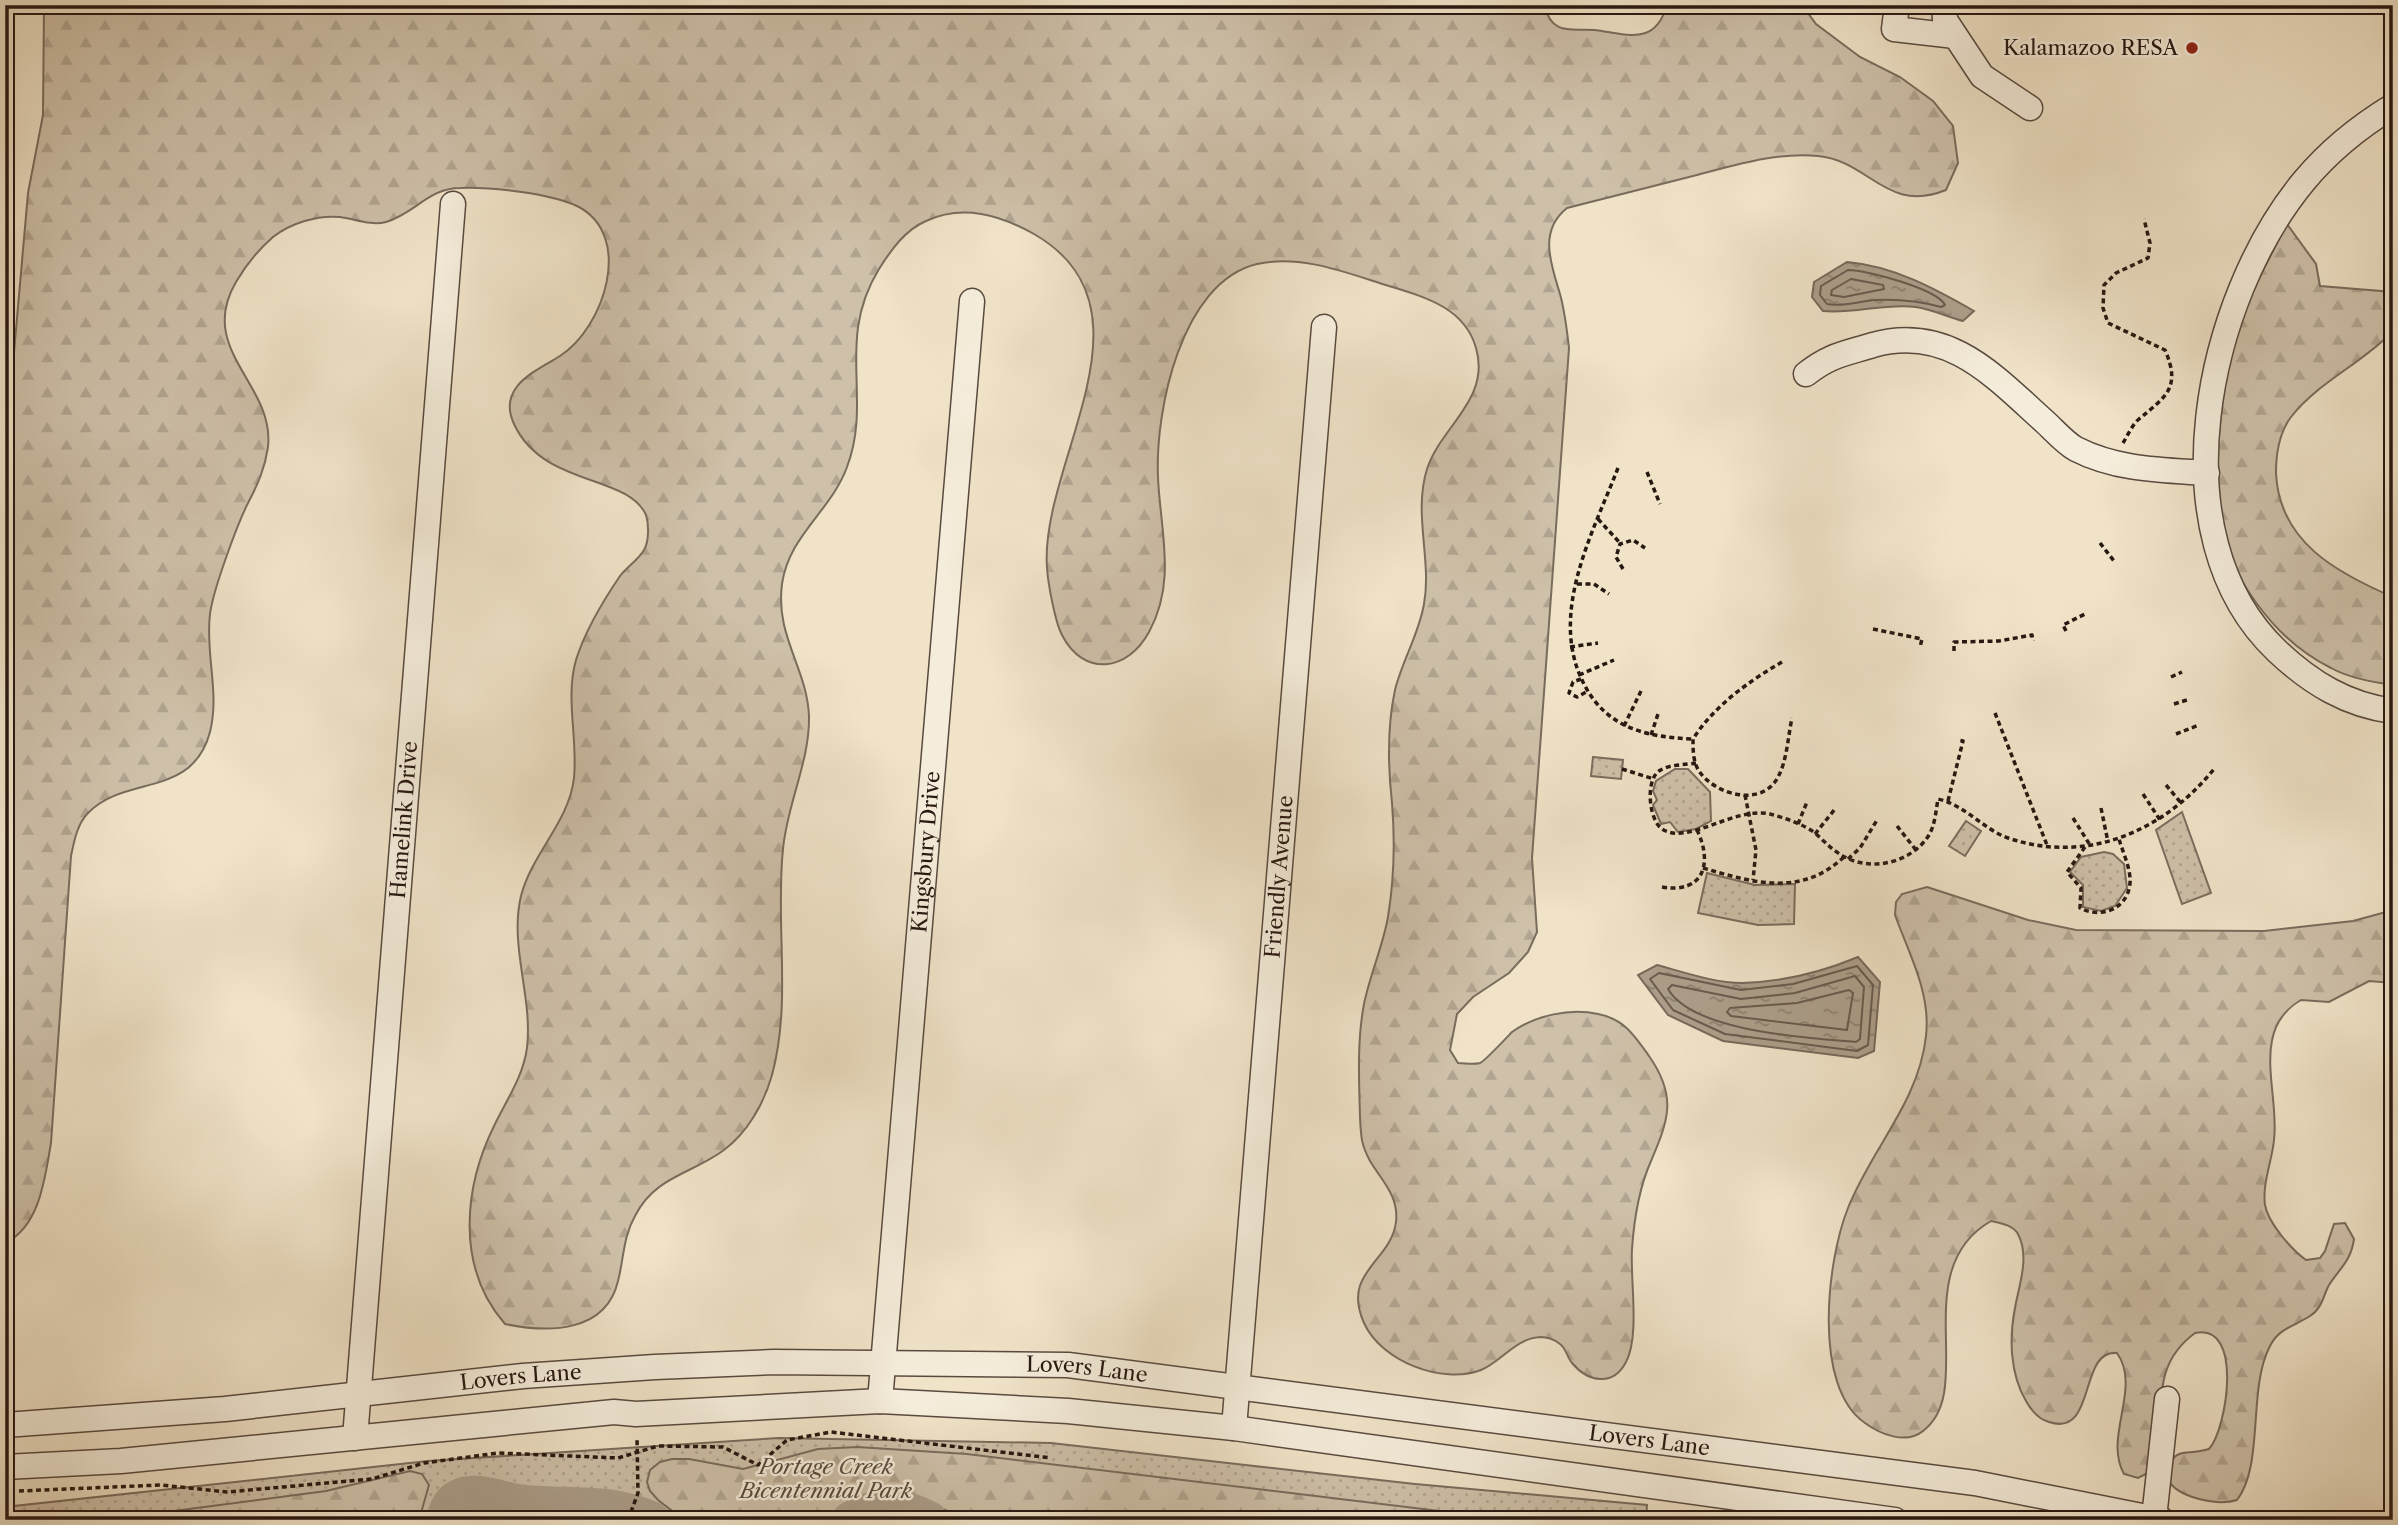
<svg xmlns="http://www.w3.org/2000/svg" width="2398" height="1525" font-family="'Libre Caslon Text',serif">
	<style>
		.green { fill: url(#green-dots); stroke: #7a6c5d; stroke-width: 2 }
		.forest { fill: url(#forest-firs); stroke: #7a6c5d; stroke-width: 2 }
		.water { fill: url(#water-ripples); stroke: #77685a; stroke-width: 2 }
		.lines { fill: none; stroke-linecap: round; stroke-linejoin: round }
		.shore { stroke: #6a5a4e; stroke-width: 2 }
		.river { stroke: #ac9e8a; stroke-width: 38 }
		.minor-casing { stroke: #594a3f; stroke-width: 27 }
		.path { stroke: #271711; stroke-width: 3.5; stroke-dasharray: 5 3.5; stroke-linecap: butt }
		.minor { stroke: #f5eddb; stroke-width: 24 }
		.poi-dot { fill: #8f2418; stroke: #f5eddb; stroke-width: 2.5 }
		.labels { text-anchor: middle; stroke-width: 5; stroke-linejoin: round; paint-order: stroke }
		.poi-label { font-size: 21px; fill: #271711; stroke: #f5eddb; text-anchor: end }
		.street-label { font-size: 21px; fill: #271711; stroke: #f5eddb }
		.park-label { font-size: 21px; font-style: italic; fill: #594a3f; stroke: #f5eddb }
	</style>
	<defs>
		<pattern id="green-dots" width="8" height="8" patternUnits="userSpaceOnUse" patternTransform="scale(1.75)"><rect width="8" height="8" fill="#cec0a9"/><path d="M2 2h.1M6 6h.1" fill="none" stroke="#b1a490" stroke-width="1.8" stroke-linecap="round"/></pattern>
		<pattern id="forest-firs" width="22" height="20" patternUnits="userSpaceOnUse" patternTransform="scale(1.75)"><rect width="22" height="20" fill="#cec0a9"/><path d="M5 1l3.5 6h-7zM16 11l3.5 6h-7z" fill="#b1a490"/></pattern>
		<pattern id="water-ripples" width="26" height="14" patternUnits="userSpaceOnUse" patternTransform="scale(1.75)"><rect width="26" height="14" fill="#ac9e8a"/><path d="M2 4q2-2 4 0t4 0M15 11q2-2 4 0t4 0" fill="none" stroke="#8c806f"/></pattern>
	</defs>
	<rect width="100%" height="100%" fill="#f0e3c8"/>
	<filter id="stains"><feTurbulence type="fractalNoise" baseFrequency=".00286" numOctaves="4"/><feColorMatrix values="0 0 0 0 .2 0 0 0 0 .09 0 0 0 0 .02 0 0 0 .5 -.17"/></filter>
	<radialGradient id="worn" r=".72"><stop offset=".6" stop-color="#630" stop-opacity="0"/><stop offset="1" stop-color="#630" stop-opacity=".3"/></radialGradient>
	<!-- green -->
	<g class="green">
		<polygon points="1593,757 1623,760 1621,779 1591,776"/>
		<polygon points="1675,769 1688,769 1710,792 1711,821 1696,829 1678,832 1670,822 1661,824 1653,805 1657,800 1653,791 1656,781"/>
		<polygon points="2182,812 2211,893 2182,904 2156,830"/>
		<polygon points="1966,821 1981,831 1965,856 1949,846"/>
		<polygon points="2104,852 2113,854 2124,864 2127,888 2115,906 2101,911 2083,907 2083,885 2070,872 2081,857"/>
		<polygon points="1707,873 1755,885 1795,884 1794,924 1758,925 1698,913"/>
		<polygon points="779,1438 1051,1443 1415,1484 1647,1505 1646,1520 5,1520 5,1507 428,1461"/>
	</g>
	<!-- forest -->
	<g class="forest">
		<path d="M44,5h1500c9,35 32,21 58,26 30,5 54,12 65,-26h135l14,19 44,33 40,20 33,24 20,25 5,37 -12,27c-60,24 -76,-29 -128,-34 -41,-4 -82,9 -121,19 -43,11 -86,22 -130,33 -29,23 -16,56 -7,86 5,18 7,36 9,54l-37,510 5,74 -9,20 -19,21 -36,24 -16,17 -7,36 8,13c7,0 15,2 22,0 5,-2 28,-27 32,-31 24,-17 58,-24 86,-18 26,5 36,21 51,42 28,40 20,63 2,105 -12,27 -17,59 -19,88 -2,30 8,87 -6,113 -13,25 -38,20 -54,1 -5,-6 -6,-15 -12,-19 -6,-5 -13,-7 -20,-7 -24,1 -39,25 -59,33 -39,15 -100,-9 -117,-47 -23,-51 27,-61 32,-101 3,-26 -14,-41 -26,-61 -9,-17 -9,-24 -10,-44 -1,-37 -3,-77 4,-113 6,-30 19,-58 24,-87 6,-37 7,-77 4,-114 -4,-36 -5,-76 3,-113 7,-29 24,-56 29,-86 8,-44 -11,-90 3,-135 14,-43 64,-70 49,-121 -11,-40 -51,-51 -87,-62 -42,-13 -88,-32 -132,-22 -76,18 -102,147 -99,213 2,53 19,104 -9,155 -21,39 -65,46 -87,3 -7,-13 -14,-52 -15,-67 -8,-105 117,-259 -13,-334 -34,-19 -71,-30 -108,-13 -21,9 -35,29 -47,48 -44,72 -6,129 -32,198 -16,44 -58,68 -65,117 -7,52 25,84 27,132 1,45 -22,88 -26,133 -8,75 9,152 -11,226 -8,28 -24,57 -48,75 -32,24 -69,26 -89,66 -12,21 -11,42 -17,65 -12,52 -70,52 -113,43 -49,-56 -42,-136 -10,-200 12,-25 28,-47 32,-76 6,-51 -18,-102 -6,-152 11,-43 48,-74 53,-118 4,-39 -9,-80 2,-118 9,-29 27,-59 44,-84 7,-9 19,-17 24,-26 5,-8 5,-26 2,-35 -18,-41 -103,-28 -132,-91 -17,-37 20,-52 46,-68 44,-28 75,-121 17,-150 -28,-13 -86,-19 -117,-18 -31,0 -46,26 -74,34 -15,4 -31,-3 -46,-5 -23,-2 -49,6 -67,20 -15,13 -27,28 -37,45 -40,68 39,102 32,165 -3,21 -10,37 -20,56 -11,22 -35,87 -38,111 -5,40 10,78 0,118 -18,67 -84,42 -122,81 -11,11 -14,29 -17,43l-20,287c-6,34 -11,84 -46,100v-717l7,-81 -2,-47 18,-205 15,-78z"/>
		<path d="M2287,224l29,40 4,22 73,6v39c-30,32 -75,51 -102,86 -12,16 -15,37 -15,56 3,69 61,100 117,124v88c-20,-3 -44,-7 -62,-17 -57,-28 -106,-95 -114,-159 -3,-28 1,-57 3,-85 3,-27 5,-58 13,-84 14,-41 34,-78 54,-116z"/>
		<path d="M1927,887l101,33 48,10 188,1 89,-10 40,-11v73l-24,-2 -40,21 -28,-2c-52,30 -21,93 -27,140 -2,21 -12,44 -9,65 3,18 27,45 41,55l14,-2 5,-7 9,-27 11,-1 9,16c-3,22 -14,29 -25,46 -6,11 -7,24 -19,31 -17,11 -32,12 -41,32 -21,42 -5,117 -32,152 -19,6 -61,-2 -70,-22 6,-35 16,-21 42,-29 18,-20 35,-127 -14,-116 -54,40 -21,92 -49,141l-8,4 -14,-4c-21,-37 18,-86 -7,-121 -39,-4 -20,85 -68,69 -11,-3 -18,-12 -23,-21 -16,-27 -17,-63 -11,-93 4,-23 15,-51 3,-74 -5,-9 -18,-11 -27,-13 -85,49 -13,169 -68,210 -17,14 -43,3 -58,-8 -53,-36 -38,-163 -17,-215 23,-59 71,-106 78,-172 5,-43 -17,-82 -31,-121l1,-13 6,-8z"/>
		<polygon points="857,1447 967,1454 1514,1520 969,1520 924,1501 902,1496 877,1499 821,1520 684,1520 658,1500 650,1491 647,1482 650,1470 660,1462 672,1459 689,1459 743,1469 818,1449"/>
		<polygon points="410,1471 422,1474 429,1485 419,1520 105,1520 326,1491"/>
		<polygon points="478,1505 517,1513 581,1514 600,1520 457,1520 462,1511"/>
	</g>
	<!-- water -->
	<g class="water">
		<path d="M1847,262c46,4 87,26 127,49l-11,10c-15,-4 -32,-12 -47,-14 -31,-4 -62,7 -93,4l-11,-14 2,-15z"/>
		<path d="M1858,957l22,25 -6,69 -16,7 -135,-17 -55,-26 -30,-40 19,-10c26,7 58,18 85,18 39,-1 80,-11 116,-26z"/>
	</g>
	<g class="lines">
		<!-- shore -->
		<g class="shore">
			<path d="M1848,270c19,0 89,19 97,35l-4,2c-22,-6 -42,-8 -65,-7 -17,1 -32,7 -49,4l-7,-9 1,-9z"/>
			<polygon points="1851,279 1883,285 1884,289 1844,297 1831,295 1832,290"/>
			<polygon points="1857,966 1873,985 1868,1045 1857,1051 1725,1034 1673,1010 1650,979 1659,973 1741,990 1793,984"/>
			<path d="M1855,976l9,11 -4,52 -4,3c-47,-4 -163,-10 -188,-53l4,-4 69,14 54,-6z"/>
			<polygon points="1849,990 1853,993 1847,1030 1731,1016 1727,1012 1730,1008 1797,1003"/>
		</g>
		<!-- river -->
		<g class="river">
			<path d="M445,1520c2,-9 5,-18 14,-22 15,-9 43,3 59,5 47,6 87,-3 133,17"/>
			<path d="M851,1520c27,-16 51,-15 78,0"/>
		</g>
		<!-- minor casing -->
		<g class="minor-casing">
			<g id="minor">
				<polyline points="1897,5 1894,29 1955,36"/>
				<polyline points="1944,5 1945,20 1982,76 2030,108"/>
				<path d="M2393,106c-33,20 -64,45 -89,75 -97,117 -149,354 -27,470 34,32 70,54 116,60"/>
				<path d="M1806,374c24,-19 38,-20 67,-29 75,-21 121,31 171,76 10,9 21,22 32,28 41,21 86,21 131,24"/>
				<path id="s1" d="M880,1401l92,-1100"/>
				<path id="s2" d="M5,1425l220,-16 298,-33 132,-9 119,-5 294,3 907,118 187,37"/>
				<path id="s3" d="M1234,1428l90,-1101"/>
				<path id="s4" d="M355,1438l98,-1234"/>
				<polyline points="5,1467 121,1461 614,1412 636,1414 880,1401 1068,1411 1234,1428 1895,1520"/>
				<polyline points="2154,1518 2167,1399"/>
			</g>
		</g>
		<!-- path -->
		<g class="path">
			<path d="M2123,443c5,-8 9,-18 16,-24 28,-23 42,-32 26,-69l-57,-27 -5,-15 1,-23 12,-12 32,-15 2,-15 -6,-24"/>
			<path d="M1618,468c-26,67 -71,148 -33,218 23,43 63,51 108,53"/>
			<polyline points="1647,472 1660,504"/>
			<polyline points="1598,519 1620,543"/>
			<polyline points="2100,543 2114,561"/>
			<polyline points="1623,569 1616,557 1620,544 1633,540 1645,548"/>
			<polyline points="1577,584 1594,584 1609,594"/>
			<polyline points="1873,629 1922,639 1920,647"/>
			<polyline points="2066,631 2063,625 2085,614"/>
			<polyline points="1570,647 1598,643"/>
			<polyline points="1954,651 1954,642 1999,641 2032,635 2033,641"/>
			<path d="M1782,662c-33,19 -69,45 -89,77 0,11 0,23 6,32 16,24 63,37 79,6 9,-16 10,-41 14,-59"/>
			<polyline points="1579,675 1614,660"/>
			<polyline points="2171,677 2182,672"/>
			<polyline points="1581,679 1573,682 1569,693 1577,697 1588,691"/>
			<polyline points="2174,704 2190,699"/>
			<polyline points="1995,713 2047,845"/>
			<polyline points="1624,726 1641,691"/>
			<polyline points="2176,734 2199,725"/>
			<polyline points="1651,735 1659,711"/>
			<path d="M1696,763c-10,2 -27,1 -37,8 -14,10 -10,49 3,58 26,17 72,-23 108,-15 15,4 33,10 45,19 11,10 20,20 34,26 27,12 64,2 80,-24 6,-10 7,-25 9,-36 27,6 45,30 70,39 79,27 156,-7 206,-69"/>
			<polyline points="1622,769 1654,779"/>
			<polyline points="2166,785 2182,804"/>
			<polyline points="2143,794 2160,820"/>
			<polyline points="1745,795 1756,850 1753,880"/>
			<polyline points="1948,801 1963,741 1957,740"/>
			<polyline points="2101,808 2108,842"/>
			<polyline points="2073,818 2090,845"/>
			<polyline points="1798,824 1807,802"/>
			<polyline points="1897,826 1916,850"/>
			<polyline points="1815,834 1835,809"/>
			<path d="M2085,847l-18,25 14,16 -1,20c21,11 48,1 50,-25 1,-14 -7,-30 -11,-44"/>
			<polyline points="1848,859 1860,848 1877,820"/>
			<path d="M1703,868c51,15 98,29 141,-11"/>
			<path d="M1662,887c42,7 51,-24 35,-57"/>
			<polyline points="19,1491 161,1485 227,1492 372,1479 424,1463 498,1453 618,1458 658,1446 723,1447 758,1465 787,1440 831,1432 1051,1458"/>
			<polyline points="628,1520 638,1493 637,1437"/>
		</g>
		<!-- minor -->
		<use href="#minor" class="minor"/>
	</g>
	<!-- markers -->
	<circle class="poi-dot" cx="2192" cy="48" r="7"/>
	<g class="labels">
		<!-- poi labels -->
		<g class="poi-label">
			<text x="2178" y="55">Kalamazoo RESA</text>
		</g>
		<!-- street labels -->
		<g class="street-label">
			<text dy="7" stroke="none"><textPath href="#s4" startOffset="620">Hamelink Drive</textPath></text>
			<text dy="7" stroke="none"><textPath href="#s1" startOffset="551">Kingsbury Drive</textPath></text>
			<text dy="7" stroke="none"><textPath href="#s3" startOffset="553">Friendly Avenue</textPath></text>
			<text dy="7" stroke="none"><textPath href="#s2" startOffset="1085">Lovers Lane</textPath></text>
			<text dy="7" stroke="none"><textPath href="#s2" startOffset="518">Lovers Lane</textPath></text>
			<text dy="7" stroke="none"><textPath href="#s2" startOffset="1652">Lovers Lane</textPath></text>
		</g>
		<!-- park labels -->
		<g class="park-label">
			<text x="826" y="1474">Portage Creek<tspan x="826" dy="24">Bicentennial Park</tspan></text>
		</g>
	</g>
	<!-- margin -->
	<rect width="2398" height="1525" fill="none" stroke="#f0e3c8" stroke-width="28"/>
	<rect x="7" y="7" width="2384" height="1511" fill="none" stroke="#271711" stroke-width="3.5"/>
	<rect x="14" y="14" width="2370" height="1497" fill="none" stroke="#271711" stroke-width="2"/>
	<rect width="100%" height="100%" filter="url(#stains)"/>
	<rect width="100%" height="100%" fill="url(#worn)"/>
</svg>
